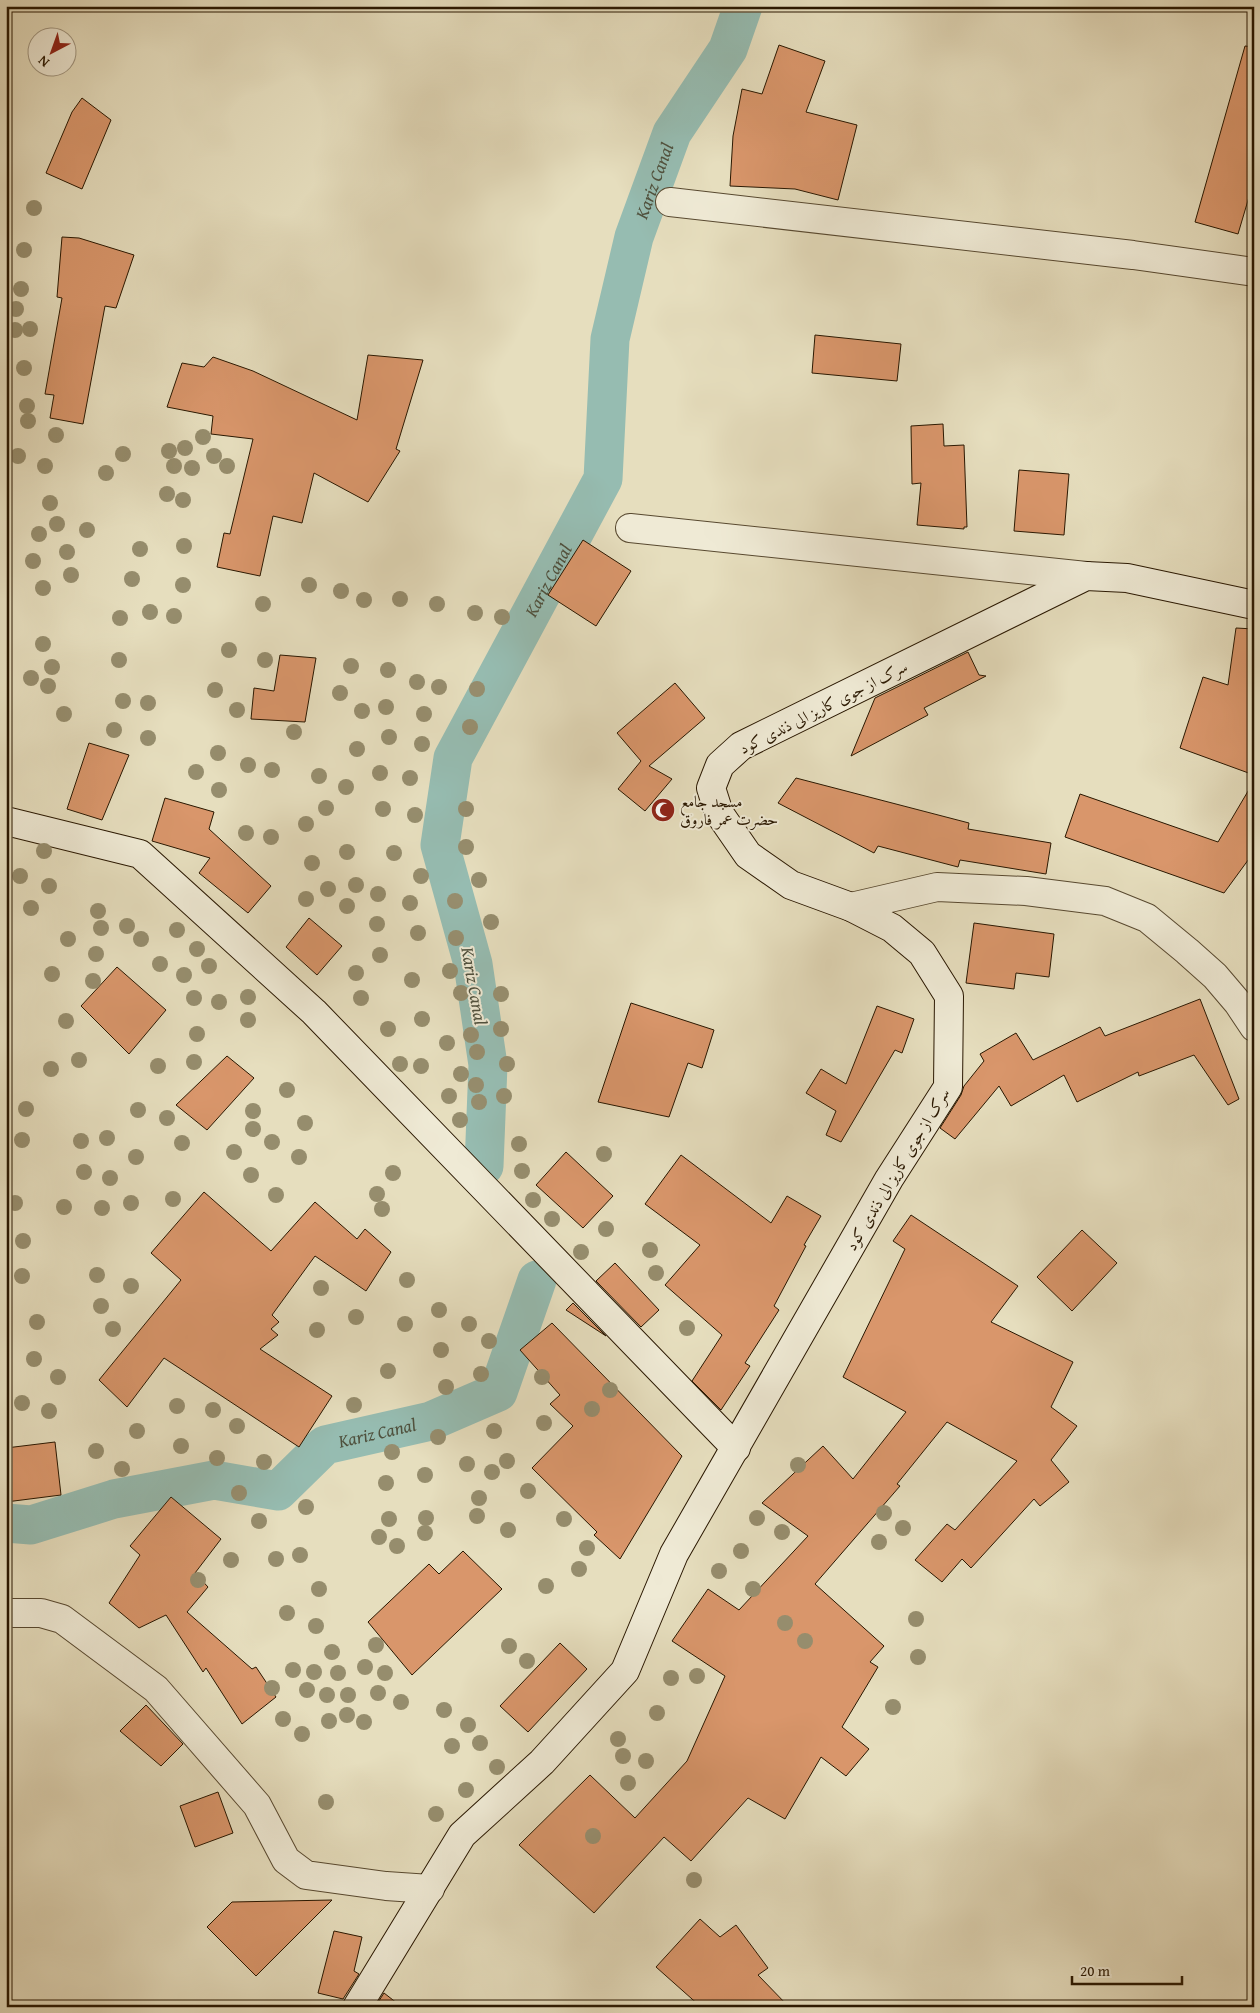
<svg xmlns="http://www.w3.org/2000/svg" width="1260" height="2013" font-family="'Gentium Book Plus',Amiri,serif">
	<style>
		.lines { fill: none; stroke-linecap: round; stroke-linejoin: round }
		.canal { stroke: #96bcb1; stroke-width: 39 }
		.building { fill: #d9966b; stroke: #291700 }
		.street-casing { stroke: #584930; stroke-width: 30 }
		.secondary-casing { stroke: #291700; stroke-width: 30 }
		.street { stroke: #efead5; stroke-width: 28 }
		.secondary { stroke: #efead5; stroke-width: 28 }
		.tree { fill: #968d6d }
		.labels { text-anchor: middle; stroke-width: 4; stroke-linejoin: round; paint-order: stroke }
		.street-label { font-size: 16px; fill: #291700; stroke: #efead5 }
		.poi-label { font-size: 16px; fill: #291700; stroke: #efead5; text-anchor: start }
		.water-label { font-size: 18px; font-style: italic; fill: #4f513e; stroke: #efead5 }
	</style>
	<rect width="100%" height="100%" fill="#e6debe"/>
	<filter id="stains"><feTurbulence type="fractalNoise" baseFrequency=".004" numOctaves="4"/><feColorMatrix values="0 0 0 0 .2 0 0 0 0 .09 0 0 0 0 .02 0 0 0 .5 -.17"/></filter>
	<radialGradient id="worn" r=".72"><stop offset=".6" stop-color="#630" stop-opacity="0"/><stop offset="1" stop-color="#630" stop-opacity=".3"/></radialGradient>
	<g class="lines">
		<!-- canal -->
		<g class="canal">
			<path id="s1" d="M484,1166l4,-101 -15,-101 -33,-119 13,-87 150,-279 7,-140 24,-102 38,-104 56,-84 15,-43"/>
			<path id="s2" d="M6,1523l25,2 83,-26 100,-19 64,11 47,-46 106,-24 67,-29 39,-112"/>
		</g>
	</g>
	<!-- building -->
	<g class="building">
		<polygon points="779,45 825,61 806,112 857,125 838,200 795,189 730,186 733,136 742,89 762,94"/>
		<polygon points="1245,46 1254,47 1254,180 1238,234 1195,222"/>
		<polygon points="82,98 111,120 82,189 46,173 72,112"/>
		<polygon points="62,237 79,238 134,255 116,308 105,306 83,424 50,418 54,395 45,394 62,298 57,297"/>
		<polygon points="815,335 901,344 897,381 812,373"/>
		<polygon points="368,355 423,360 396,449 400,451 368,502 314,473 302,523 273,516 260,576 217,567 224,533 230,534 253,439 211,434 213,416 167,407 182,363 204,367 213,357 253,371 357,420"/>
		<polygon points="943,424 944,446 964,445 967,527 964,527 964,529 917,525 921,483 912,484 911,426"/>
		<polygon points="1019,470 1069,474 1064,535 1014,531"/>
		<polygon points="583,540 631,571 596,626 548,595"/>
		<polygon points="1236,628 1254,629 1254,775 1180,748 1203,677 1228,685"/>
		<polygon points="968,652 979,675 986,676 924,708 928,715 851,756 875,698"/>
		<polygon points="280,655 316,658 305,722 251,719 254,688 274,691"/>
		<polygon points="675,683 705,718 649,766 672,779 645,811 618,789 641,761 617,733"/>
		<polygon points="89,743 129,755 102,820 67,809"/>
		<polygon points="796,778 969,823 968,829 1051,843 1046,874 960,860 958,867 878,846 874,853 778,803"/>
		<polygon points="1254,781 1254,852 1224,893 1065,837 1080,794 1218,842"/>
		<polygon points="165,798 214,812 209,829 271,886 248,913 199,873 210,858 152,841"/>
		<polygon points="309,918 342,946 317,975 286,947"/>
		<polygon points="974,923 1054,934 1049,977 1016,973 1014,989 966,983"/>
		<polygon points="117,967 166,1010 129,1054 81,1006"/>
		<polygon points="1200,999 1239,1099 1228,1105 1194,1055 1139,1076 1138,1072 1077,1102 1064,1075 1011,1106 999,1086 955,1139 940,1128 961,1095 964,1086 984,1061 980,1054 1016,1033 1033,1060 1100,1027 1105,1036"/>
		<polygon points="631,1003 714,1030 702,1068 688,1063 669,1117 598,1102"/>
		<polygon points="877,1006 914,1019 902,1053 895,1050 841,1142 826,1135 836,1111 806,1093 821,1069 846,1084"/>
		<polygon points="227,1056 254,1078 207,1130 176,1105"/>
		<polygon points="566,1152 613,1196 583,1228 536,1185"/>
		<polygon points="681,1155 771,1223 787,1196 821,1216 804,1245 806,1246 774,1306 779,1310 745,1363 750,1366 721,1410 692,1381 722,1335 665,1285 700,1245 645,1204"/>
		<polygon points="204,1192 271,1251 315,1202 357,1239 365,1229 391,1252 366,1291 315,1256 272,1315 279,1322 271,1329 278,1335 260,1349 332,1396 299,1447 164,1358 127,1407 99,1380 181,1280 151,1253"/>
		<polygon points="911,1215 1018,1286 991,1322 1073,1362 1051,1407 1077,1426 1051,1460 1069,1482 1040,1506 1034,1499 971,1568 962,1559 942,1582 915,1560 947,1524 955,1530 1017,1461 947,1422 897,1484 900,1486 815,1584 884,1646 870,1662 878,1667 842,1727 869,1749 846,1776 821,1757 785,1819 748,1798 691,1861 664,1837 594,1913 519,1845 590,1775 635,1818 687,1761 725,1676 672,1641 708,1589 739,1610 808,1536 762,1503 823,1446 853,1479 906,1412 843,1377 905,1249 893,1241"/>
		<polygon points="1082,1230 1117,1263 1072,1311 1037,1277"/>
		<polygon points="615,1263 659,1310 641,1327 596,1281"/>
		<polygon points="573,1303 606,1336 566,1310"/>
		<polygon points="552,1323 682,1456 620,1559 594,1535 597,1532 532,1468 573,1426 550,1404 560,1395 520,1350"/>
		<polygon points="55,1442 61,1495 6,1502 6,1448"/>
		<polygon points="171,1497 221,1539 195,1573 208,1587 187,1612 252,1669 256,1667 276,1697 242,1724 206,1668 203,1672 166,1615 139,1628 109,1603 140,1555 130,1546"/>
		<polygon points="463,1551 502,1589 412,1675 368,1622 429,1564 439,1574"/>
		<polygon points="560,1643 587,1669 528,1732 500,1706"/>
		<polygon points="146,1705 183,1744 161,1766 120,1731"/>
		<polygon points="218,1792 233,1833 195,1847 180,1806"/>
		<polygon points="332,1900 256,1976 207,1927 232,1902"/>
		<polygon points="700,1919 720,1937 736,1925 768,1968 758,1975 789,2007 701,2007 656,1967"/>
		<polygon points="334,1931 362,1937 354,1971 359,1974 343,1999 318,1993"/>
		<polygon points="384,1993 402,2007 375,2007"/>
	</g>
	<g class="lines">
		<!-- street casing -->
		<g class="street-casing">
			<g id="street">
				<polyline points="670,202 1133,255 1254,272"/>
				<polyline points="630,528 1086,576"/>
				<polyline points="851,907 937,887 1026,891 1105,901 1147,918 1187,951 1215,976 1238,1003 1254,1027"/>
				<polyline points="6,1613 41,1613 62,1619 156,1689 257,1805 286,1860 306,1875 386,1886 430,1889"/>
			</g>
		</g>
		<!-- secondary casing -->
		<g class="secondary-casing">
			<g id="secondary">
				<polyline points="6,821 140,854 314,1012 736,1448"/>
				<polyline points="357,2007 462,1835 542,1762 625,1671 674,1554 889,1179 948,1087 949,996 922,953 892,928 851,907 791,885 748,855 719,813 711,788 720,765 741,746 1086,576 1127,578 1254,605"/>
			</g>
		</g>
		<!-- street -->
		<use href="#street" class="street"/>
		<!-- secondary -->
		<use href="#secondary" class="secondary"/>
	</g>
	<!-- trees -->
	<g class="tree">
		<circle cx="34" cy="208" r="8"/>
		<circle cx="24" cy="250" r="8"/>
		<circle cx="21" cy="289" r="8"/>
		<circle cx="16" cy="309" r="8"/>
		<circle cx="30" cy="329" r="8"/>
		<circle cx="15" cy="330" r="8"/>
		<circle cx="24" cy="368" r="8"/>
		<circle cx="27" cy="406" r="8"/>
		<circle cx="28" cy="421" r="8"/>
		<circle cx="56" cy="435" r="8"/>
		<circle cx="203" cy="437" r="8"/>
		<circle cx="185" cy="448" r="8"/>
		<circle cx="169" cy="451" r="8"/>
		<circle cx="123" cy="454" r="8"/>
		<circle cx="18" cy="456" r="8"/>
		<circle cx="214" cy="456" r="8"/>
		<circle cx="45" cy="466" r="8"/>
		<circle cx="174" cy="466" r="8"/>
		<circle cx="227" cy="466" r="8"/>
		<circle cx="192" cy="468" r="8"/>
		<circle cx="106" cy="473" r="8"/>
		<circle cx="167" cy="494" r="8"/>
		<circle cx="183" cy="500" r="8"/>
		<circle cx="50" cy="503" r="8"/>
		<circle cx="57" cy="524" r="8"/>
		<circle cx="87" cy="530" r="8"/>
		<circle cx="39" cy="534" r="8"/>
		<circle cx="184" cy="546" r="8"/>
		<circle cx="140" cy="549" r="8"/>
		<circle cx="67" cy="552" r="8"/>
		<circle cx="33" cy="561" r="8"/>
		<circle cx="71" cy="575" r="8"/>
		<circle cx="132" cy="579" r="8"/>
		<circle cx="183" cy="585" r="8"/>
		<circle cx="309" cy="585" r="8"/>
		<circle cx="43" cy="588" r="8"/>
		<circle cx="341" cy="591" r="8"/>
		<circle cx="400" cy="599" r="8"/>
		<circle cx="364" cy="600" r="8"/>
		<circle cx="263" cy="604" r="8"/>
		<circle cx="437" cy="604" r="8"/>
		<circle cx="150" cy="612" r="8"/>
		<circle cx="475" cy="613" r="8"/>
		<circle cx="174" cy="616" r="8"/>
		<circle cx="502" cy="617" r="8"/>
		<circle cx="120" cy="618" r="8"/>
		<circle cx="43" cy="644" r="8"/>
		<circle cx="229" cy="650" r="8"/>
		<circle cx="119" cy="660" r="8"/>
		<circle cx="265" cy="660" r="8"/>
		<circle cx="351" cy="666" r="8"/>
		<circle cx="52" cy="667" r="8"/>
		<circle cx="388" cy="670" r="8"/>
		<circle cx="31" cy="678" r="8"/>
		<circle cx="417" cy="682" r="8"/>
		<circle cx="48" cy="686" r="8"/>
		<circle cx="439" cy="687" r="8"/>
		<circle cx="477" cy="689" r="8"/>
		<circle cx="215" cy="690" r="8"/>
		<circle cx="340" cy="693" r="8"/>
		<circle cx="123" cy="701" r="8"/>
		<circle cx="148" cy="703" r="8"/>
		<circle cx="386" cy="707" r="8"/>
		<circle cx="237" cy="710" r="8"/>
		<circle cx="362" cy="711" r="8"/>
		<circle cx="64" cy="714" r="8"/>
		<circle cx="424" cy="714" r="8"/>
		<circle cx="470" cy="727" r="8"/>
		<circle cx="114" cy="730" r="8"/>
		<circle cx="294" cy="732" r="8"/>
		<circle cx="389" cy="737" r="8"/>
		<circle cx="148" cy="738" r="8"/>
		<circle cx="422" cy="744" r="8"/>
		<circle cx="357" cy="749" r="8"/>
		<circle cx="218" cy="753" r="8"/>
		<circle cx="248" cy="765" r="8"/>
		<circle cx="272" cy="770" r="8"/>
		<circle cx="196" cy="772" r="8"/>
		<circle cx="380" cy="773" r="8"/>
		<circle cx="319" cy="776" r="8"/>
		<circle cx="410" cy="778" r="8"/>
		<circle cx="346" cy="787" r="8"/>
		<circle cx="219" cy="790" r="8"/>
		<circle cx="326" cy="808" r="8"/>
		<circle cx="383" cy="809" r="8"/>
		<circle cx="466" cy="809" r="8"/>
		<circle cx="415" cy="815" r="8"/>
		<circle cx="306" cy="824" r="8"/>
		<circle cx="246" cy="833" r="8"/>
		<circle cx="271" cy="837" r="8"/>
		<circle cx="466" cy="847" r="8"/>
		<circle cx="44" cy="851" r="8"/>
		<circle cx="347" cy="852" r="8"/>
		<circle cx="394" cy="853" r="8"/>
		<circle cx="312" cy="863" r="8"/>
		<circle cx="20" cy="876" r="8"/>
		<circle cx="421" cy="876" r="8"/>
		<circle cx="479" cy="880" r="8"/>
		<circle cx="356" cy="885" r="8"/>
		<circle cx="49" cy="886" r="8"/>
		<circle cx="328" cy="889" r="8"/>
		<circle cx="378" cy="894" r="8"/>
		<circle cx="306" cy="899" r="8"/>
		<circle cx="455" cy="901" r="8"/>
		<circle cx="410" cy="903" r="8"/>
		<circle cx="347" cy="906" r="8"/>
		<circle cx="31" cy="908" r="8"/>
		<circle cx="98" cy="911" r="8"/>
		<circle cx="491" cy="922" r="8"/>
		<circle cx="377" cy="924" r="8"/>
		<circle cx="127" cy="926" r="8"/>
		<circle cx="101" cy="928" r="8"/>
		<circle cx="177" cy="930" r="8"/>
		<circle cx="418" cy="933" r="8"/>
		<circle cx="456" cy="938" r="8"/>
		<circle cx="68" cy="939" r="8"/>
		<circle cx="141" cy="939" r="8"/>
		<circle cx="197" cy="949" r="8"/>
		<circle cx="96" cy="954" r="8"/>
		<circle cx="380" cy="955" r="8"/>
		<circle cx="160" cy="964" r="8"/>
		<circle cx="209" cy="966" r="8"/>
		<circle cx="450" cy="971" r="8"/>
		<circle cx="356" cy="973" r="8"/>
		<circle cx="52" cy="974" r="8"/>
		<circle cx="184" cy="975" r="8"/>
		<circle cx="412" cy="980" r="8"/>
		<circle cx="93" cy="981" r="8"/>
		<circle cx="461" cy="993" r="8"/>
		<circle cx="501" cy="994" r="8"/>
		<circle cx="248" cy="997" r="8"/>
		<circle cx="194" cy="998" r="8"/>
		<circle cx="361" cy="998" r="8"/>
		<circle cx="219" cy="1002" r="8"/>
		<circle cx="422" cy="1019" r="8"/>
		<circle cx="248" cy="1020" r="8"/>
		<circle cx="66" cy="1021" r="8"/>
		<circle cx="388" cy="1029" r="8"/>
		<circle cx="501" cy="1029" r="8"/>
		<circle cx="197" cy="1034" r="8"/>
		<circle cx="471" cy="1035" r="8"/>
		<circle cx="447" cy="1043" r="8"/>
		<circle cx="477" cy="1052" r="8"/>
		<circle cx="79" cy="1060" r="8"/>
		<circle cx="194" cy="1062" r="8"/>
		<circle cx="400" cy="1064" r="8"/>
		<circle cx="507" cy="1064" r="8"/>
		<circle cx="158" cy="1066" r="8"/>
		<circle cx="421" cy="1066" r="8"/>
		<circle cx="51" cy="1069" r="8"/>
		<circle cx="461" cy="1074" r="8"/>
		<circle cx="476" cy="1085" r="8"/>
		<circle cx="287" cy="1090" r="8"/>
		<circle cx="449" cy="1096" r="8"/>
		<circle cx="504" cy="1096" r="8"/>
		<circle cx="479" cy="1102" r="8"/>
		<circle cx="26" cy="1109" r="8"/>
		<circle cx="138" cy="1110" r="8"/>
		<circle cx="253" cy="1111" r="8"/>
		<circle cx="167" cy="1118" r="8"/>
		<circle cx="460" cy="1120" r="8"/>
		<circle cx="305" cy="1123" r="8"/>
		<circle cx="253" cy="1129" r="8"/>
		<circle cx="107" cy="1138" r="8"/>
		<circle cx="22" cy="1140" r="8"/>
		<circle cx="81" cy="1141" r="8"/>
		<circle cx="272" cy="1142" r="8"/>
		<circle cx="182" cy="1143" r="8"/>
		<circle cx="519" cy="1144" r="8"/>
		<circle cx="234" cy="1152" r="8"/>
		<circle cx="604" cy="1154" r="8"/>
		<circle cx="136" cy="1157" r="8"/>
		<circle cx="299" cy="1157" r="8"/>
		<circle cx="522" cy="1171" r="8"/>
		<circle cx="84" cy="1172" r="8"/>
		<circle cx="393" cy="1173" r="8"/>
		<circle cx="251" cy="1175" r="8"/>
		<circle cx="110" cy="1178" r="8"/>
		<circle cx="377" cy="1194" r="8"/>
		<circle cx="276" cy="1195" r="8"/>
		<circle cx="173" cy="1199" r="8"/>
		<circle cx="533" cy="1200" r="8"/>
		<circle cx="15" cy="1203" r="8"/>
		<circle cx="131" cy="1203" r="8"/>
		<circle cx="64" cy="1207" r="8"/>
		<circle cx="102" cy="1208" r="8"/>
		<circle cx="382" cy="1209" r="8"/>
		<circle cx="552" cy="1219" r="8"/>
		<circle cx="606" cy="1229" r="8"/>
		<circle cx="23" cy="1241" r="8"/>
		<circle cx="650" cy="1250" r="8"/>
		<circle cx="581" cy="1252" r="8"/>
		<circle cx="656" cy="1273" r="8"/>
		<circle cx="97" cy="1275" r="8"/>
		<circle cx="22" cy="1276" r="8"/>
		<circle cx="407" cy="1280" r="8"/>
		<circle cx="131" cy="1286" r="8"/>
		<circle cx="321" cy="1288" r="8"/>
		<circle cx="101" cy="1306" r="8"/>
		<circle cx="439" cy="1310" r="8"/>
		<circle cx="356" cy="1317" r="8"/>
		<circle cx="37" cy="1322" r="8"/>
		<circle cx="405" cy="1324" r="8"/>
		<circle cx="469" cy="1324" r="8"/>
		<circle cx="687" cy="1328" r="8"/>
		<circle cx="113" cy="1329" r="8"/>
		<circle cx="317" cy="1330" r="8"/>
		<circle cx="489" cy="1341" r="8"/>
		<circle cx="441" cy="1350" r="8"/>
		<circle cx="34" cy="1359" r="8"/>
		<circle cx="388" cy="1371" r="8"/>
		<circle cx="481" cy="1374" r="8"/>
		<circle cx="58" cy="1377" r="8"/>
		<circle cx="542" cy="1377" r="8"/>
		<circle cx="446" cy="1387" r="8"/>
		<circle cx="610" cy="1390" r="8"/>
		<circle cx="22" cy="1403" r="8"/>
		<circle cx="354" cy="1405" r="8"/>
		<circle cx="177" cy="1406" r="8"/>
		<circle cx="592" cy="1409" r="8"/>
		<circle cx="213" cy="1410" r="8"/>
		<circle cx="49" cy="1411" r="8"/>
		<circle cx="544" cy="1423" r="8"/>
		<circle cx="237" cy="1426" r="8"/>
		<circle cx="137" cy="1431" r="8"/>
		<circle cx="494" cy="1431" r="8"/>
		<circle cx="438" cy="1437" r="8"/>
		<circle cx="181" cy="1446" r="8"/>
		<circle cx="96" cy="1451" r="8"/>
		<circle cx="392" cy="1452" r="8"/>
		<circle cx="217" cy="1458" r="8"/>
		<circle cx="507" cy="1461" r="8"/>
		<circle cx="264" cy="1462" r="8"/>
		<circle cx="467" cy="1464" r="8"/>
		<circle cx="798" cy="1465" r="8"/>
		<circle cx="122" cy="1469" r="8"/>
		<circle cx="492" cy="1472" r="8"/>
		<circle cx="425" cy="1475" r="8"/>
		<circle cx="386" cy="1483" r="8"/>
		<circle cx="528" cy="1491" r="8"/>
		<circle cx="239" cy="1493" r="8"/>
		<circle cx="479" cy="1498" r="8"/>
		<circle cx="306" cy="1507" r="8"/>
		<circle cx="884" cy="1513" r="8"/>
		<circle cx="477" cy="1516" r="8"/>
		<circle cx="426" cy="1518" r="8"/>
		<circle cx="757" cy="1518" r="8"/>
		<circle cx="389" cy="1519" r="8"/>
		<circle cx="564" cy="1519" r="8"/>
		<circle cx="259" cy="1521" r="8"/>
		<circle cx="903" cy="1528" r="8"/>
		<circle cx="508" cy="1530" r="8"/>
		<circle cx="782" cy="1532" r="8"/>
		<circle cx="425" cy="1533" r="8"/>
		<circle cx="379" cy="1537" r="8"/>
		<circle cx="879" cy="1542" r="8"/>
		<circle cx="397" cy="1546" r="8"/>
		<circle cx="587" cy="1548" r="8"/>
		<circle cx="741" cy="1551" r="8"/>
		<circle cx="300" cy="1555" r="8"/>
		<circle cx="276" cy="1559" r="8"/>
		<circle cx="231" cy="1560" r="8"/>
		<circle cx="579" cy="1569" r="8"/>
		<circle cx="719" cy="1571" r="8"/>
		<circle cx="198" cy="1580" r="8"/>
		<circle cx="546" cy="1586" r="8"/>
		<circle cx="319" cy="1589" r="8"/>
		<circle cx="753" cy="1589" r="8"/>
		<circle cx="287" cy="1613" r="8"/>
		<circle cx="916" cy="1619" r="8"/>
		<circle cx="785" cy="1623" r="8"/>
		<circle cx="316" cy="1626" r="8"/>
		<circle cx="805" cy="1641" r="8"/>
		<circle cx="376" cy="1645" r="8"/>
		<circle cx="509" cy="1646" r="8"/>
		<circle cx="332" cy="1652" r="8"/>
		<circle cx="918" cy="1657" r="8"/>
		<circle cx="527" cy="1661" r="8"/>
		<circle cx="365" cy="1667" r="8"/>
		<circle cx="293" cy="1670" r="8"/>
		<circle cx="314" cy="1672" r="8"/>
		<circle cx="338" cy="1673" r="8"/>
		<circle cx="385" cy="1673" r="8"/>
		<circle cx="697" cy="1676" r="8"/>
		<circle cx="671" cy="1678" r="8"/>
		<circle cx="272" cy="1688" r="8"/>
		<circle cx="307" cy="1690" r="8"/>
		<circle cx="378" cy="1693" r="8"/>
		<circle cx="327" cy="1695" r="8"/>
		<circle cx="348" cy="1695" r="8"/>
		<circle cx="401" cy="1702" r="8"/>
		<circle cx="893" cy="1707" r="8"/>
		<circle cx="444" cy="1710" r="8"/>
		<circle cx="657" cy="1713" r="8"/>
		<circle cx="347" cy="1715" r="8"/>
		<circle cx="283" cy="1719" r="8"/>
		<circle cx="329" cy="1721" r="8"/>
		<circle cx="364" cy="1722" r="8"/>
		<circle cx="468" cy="1725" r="8"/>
		<circle cx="302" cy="1734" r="8"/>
		<circle cx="618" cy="1739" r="8"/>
		<circle cx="480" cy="1743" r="8"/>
		<circle cx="452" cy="1746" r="8"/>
		<circle cx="623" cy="1756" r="8"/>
		<circle cx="646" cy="1761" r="8"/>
		<circle cx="497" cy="1767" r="8"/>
		<circle cx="628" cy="1783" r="8"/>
		<circle cx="466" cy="1790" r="8"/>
		<circle cx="326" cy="1802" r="8"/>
		<circle cx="436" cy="1814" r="8"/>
		<circle cx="593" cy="1836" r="8"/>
		<circle cx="694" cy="1880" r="8"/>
	</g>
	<!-- icons -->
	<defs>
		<g id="mosque-disc" transform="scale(1.25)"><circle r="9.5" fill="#8f2418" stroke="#efead5"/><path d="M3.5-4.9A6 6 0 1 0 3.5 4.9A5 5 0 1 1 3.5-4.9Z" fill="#fff"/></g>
	</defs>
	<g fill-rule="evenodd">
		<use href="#mosque-disc" x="663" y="810"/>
	</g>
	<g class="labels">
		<!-- street labels -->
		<g class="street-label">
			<text transform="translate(823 707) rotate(-27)" y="6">سرک از جوی کاریز الی ذندی کود</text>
			<text transform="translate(897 1169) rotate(-59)" y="6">سرک از جوی کاریز الی ذندی کود</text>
		</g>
		<!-- poi labels -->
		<g class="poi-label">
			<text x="680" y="807">مسجد جامع<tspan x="680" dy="18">حضرت عمر فاروق</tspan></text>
		</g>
		<!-- water labels -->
		<g class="water-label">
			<text dy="6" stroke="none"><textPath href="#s1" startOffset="1036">Kariz Canal</textPath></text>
			<text dy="6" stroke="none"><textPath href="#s1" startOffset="616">Kariz Canal</textPath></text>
			<text transform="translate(474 986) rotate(80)" y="6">Kariz Canal</text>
			<text dy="6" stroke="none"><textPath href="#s2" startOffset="398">Kariz Canal</textPath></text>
		</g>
	</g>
	<!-- margin -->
	<rect width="1260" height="2013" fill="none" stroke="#e6debe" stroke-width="25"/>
	<rect x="8" y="8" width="1245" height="1998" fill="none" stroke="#291700" stroke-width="2.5"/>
	<rect x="12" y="12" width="1235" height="1988" fill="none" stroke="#291700"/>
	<!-- north arrow -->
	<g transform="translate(52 52) rotate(221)"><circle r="24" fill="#efead5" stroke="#a09680"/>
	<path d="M0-4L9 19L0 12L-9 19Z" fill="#8f2418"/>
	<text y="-8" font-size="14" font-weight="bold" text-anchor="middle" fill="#291700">N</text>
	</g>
	<!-- scale -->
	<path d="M1072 1976v8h110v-8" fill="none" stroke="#291700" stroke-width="2.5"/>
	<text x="1080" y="1976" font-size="15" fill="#291700" stroke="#efead5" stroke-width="4" paint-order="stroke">20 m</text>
	<rect width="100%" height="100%" filter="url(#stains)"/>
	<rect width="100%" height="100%" fill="url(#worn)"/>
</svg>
